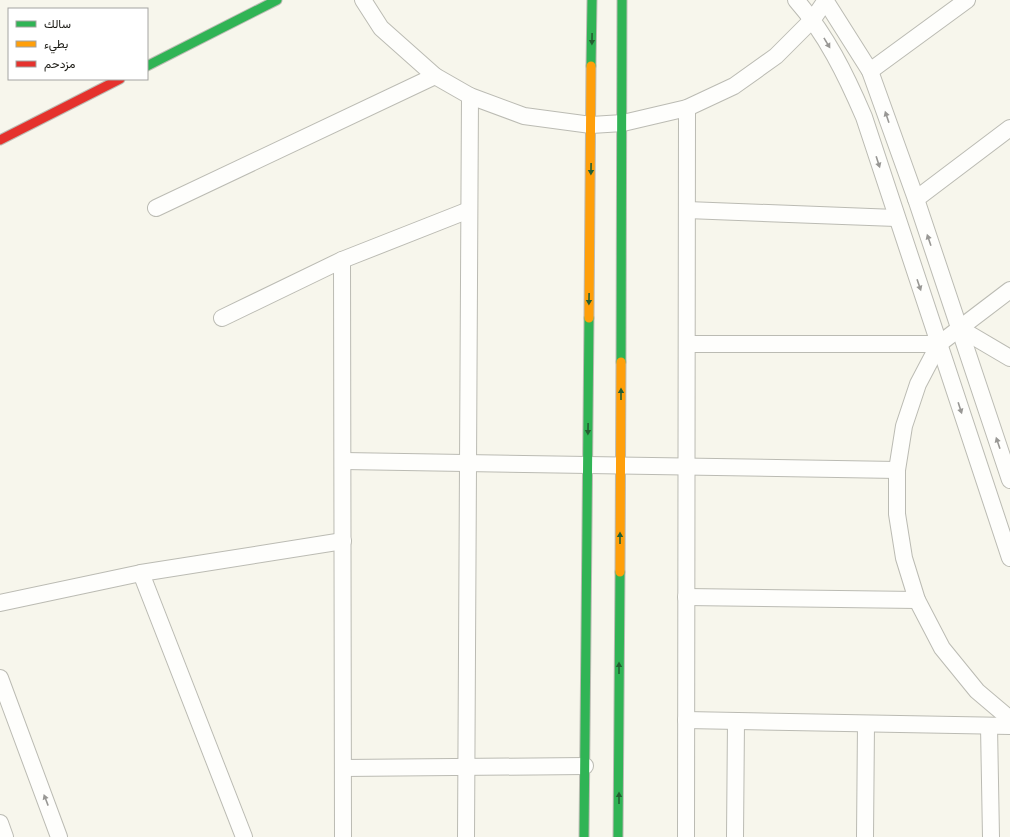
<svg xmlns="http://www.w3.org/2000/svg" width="1010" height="837" font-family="'Titillium Web',Vazirmatn,sans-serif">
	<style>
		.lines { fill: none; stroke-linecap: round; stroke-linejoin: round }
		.street-casing { stroke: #bbbbb3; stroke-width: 18 }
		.fast-casing { stroke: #bbbbb3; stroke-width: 11 }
		.slow-casing { stroke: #bbbbb3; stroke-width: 11 }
		.jam-casing { stroke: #bbbbb3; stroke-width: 11 }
		.street { stroke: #fefefc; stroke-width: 16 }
		.fast { stroke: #30b455; stroke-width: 9 }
		.slow { stroke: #ff9f0a; stroke-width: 9 }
		.jam { stroke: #e5322d; stroke-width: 9 }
		.oneway { fill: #245f31 }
		.oneway2 { fill: #989794 }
	</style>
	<rect width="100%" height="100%" fill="#f7f6ec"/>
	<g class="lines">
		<!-- street casing -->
		<g class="street-casing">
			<g id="street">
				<polyline points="363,0 381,28 435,76 470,96 524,116 591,125 623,123 687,108 734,86 776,56 813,19 826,0"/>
				<path d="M796,0c30,34 50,75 68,117l146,441"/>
				<polyline points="825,0 870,71 916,199 1010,480"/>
				<polyline points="870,71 967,0"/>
				<polyline points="916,199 1010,128"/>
				<polyline points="156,208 435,76"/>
				<polyline points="687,210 896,218"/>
				<polyline points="342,260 343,837"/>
				<polyline points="1010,290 939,344 918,384 904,426 897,470 897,514 904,558 917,600 942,648 977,691 1010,719"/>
				<polyline points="222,318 342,260 469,210"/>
				<polyline points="959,328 1010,358"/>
				<polyline points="687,344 939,344"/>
				<polyline points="344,461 897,470"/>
				<polyline points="141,573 244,837"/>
				<polyline points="686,597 917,600"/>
				<polyline points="0,603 141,573 343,541"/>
				<polyline points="0,678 59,837"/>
				<polyline points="686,720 1010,726"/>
				<polyline points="989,726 991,837"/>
				<polyline points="343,768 585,766"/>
				<polyline points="0,823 5,837"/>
				<polyline points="466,837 470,96"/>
				<polyline points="686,837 687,108"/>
				<polyline points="735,837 736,721"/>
				<polyline points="865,837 866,724"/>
			</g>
		</g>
		<!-- fast casing -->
		<g class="fast-casing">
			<g id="fast">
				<polyline points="147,66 277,0"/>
				<polyline points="591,66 592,0"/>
				<polyline points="621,362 622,0"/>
				<polyline points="584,837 589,318"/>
				<polyline points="618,837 620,572"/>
			</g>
		</g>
		<!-- slow casing -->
		<g class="slow-casing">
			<g id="slow">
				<polyline points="589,318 591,66"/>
				<polyline points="620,572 621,362"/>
			</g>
		</g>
		<!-- jam casing -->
		<g class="jam-casing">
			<polyline id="jam" points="0,140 120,79"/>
		</g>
		<!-- street -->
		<use href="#street" class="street"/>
		<!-- fast -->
		<use href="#fast" class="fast"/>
		<!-- slow -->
		<use href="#slow" class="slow"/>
		<!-- jam -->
		<use href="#jam" class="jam"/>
	</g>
	<!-- one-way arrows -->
	<defs><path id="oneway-solid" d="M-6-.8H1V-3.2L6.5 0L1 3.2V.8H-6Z"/></defs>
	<g class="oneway">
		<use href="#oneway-solid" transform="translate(592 39) rotate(91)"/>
		<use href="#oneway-solid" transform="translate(591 169) rotate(91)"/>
		<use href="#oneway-solid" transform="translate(589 299) rotate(91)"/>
		<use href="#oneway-solid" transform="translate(621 394) rotate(-90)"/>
		<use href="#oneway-solid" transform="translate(588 429) rotate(91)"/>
		<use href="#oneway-solid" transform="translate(620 538) rotate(-90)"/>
		<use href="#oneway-solid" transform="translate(619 668) rotate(-90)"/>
		<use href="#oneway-solid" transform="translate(619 798) rotate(-90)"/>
	</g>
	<g class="oneway2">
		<use href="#oneway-solid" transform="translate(827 43) rotate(59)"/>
		<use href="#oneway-solid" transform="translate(887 117) rotate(-109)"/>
		<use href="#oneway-solid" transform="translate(878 162) rotate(72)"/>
		<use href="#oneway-solid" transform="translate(929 240) rotate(-109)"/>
		<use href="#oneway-solid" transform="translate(919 285) rotate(71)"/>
		<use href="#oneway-solid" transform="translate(960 408) rotate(72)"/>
		<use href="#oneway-solid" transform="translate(998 443) rotate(-109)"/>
		<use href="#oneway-solid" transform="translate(46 800) rotate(-111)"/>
	</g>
	<!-- legend -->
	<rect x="8" y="8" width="140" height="72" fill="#ffffff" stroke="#a4a3a1"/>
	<rect x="16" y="21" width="20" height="6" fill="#30b455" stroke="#a4a3a1"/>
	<text x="44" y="28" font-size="12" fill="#1b1a14">سالك</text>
	<rect x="16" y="41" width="20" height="6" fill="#ff9f0a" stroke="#a4a3a1"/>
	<text x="44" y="48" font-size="12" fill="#1b1a14">بطيء</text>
	<rect x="16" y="61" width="20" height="6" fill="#e5322d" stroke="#a4a3a1"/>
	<text x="44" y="68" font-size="12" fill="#1b1a14">مزدحم</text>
</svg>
